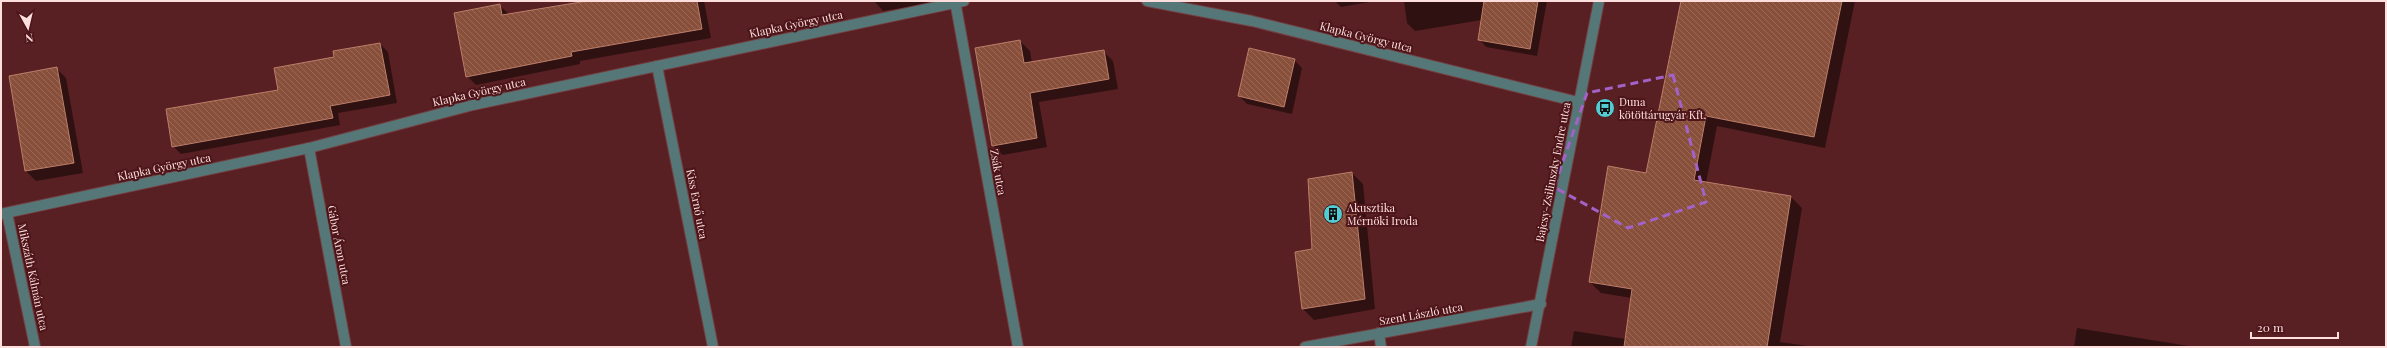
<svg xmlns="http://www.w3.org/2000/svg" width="2387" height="348" font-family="'Playfair Display',serif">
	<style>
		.shadow { fill: #0007 }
		.building { fill: url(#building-back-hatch); stroke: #bc7e69 }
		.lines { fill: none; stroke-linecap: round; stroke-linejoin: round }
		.minor-casing { stroke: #733f41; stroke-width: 12 }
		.minor { stroke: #567778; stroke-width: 10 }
		.marked { fill: none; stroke: #a262c8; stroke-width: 3; stroke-dasharray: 8 5; stroke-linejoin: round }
		.labels { text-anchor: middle; stroke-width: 4; stroke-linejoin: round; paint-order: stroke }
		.street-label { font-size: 11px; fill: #fedfde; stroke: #4d1519 }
		.poi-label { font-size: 11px; fill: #fedfde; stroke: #4d1519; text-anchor: start }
	</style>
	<defs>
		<pattern id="building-back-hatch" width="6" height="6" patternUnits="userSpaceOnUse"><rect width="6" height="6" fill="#884f3b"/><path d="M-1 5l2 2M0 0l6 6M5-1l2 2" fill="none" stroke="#9a6857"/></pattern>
	</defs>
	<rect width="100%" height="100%" fill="#592023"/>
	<!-- shadow -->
	<g class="shadow">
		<polygon points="590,1 704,1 711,38 580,61 580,64 476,85 467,76 499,5 509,14"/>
		<polygon points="874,1 934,1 934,3 883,11"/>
		<polygon points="1335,1 1375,1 1341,7"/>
		<polygon points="1404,1 1547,1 1537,56 1486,47 1479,39 1482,20 1415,31 1407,23"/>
		<polygon points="1682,1 1855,1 1825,148 1717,126 1706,183 1791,197 1802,208 1780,342 1815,347 1571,347 1574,331 1626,339 1632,298 1601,293 1590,282 1647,174"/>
		<polygon points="1020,41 1030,51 1032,63 1103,51 1113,61 1118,89 1039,102 1047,147 1003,155 993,145"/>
		<polygon points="380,44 388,52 397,103 338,113 340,125 181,154 173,146 279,91 335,58"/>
		<polygon points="1294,60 1302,68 1292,114 1247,104 1239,96"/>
		<polygon points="56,68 66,78 83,173 36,181 26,171"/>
		<polygon points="1352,173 1363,184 1375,309 1314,320 1303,309 1296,252 1314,250"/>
		<polygon points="2077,328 2195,347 2074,347"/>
	</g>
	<!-- building -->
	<g class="building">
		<polygon points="587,1 697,1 702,29 571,52 572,56 466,77 454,13 500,4 502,15"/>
		<polygon points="1484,1 1538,1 1530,49 1478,40"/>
		<polygon points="1681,1 1842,1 1814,137 1706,116 1694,180 1791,196 1767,347 1624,347 1632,289 1589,282 1608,166 1646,173"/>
		<polygon points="1020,40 1024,63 1104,50 1109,79 1030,93 1037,138 992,146 975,48"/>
		<polygon points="380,43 390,95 330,106 333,118 172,147 166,109 278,90 274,68 334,57 333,51"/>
		<polygon points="1249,48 1295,59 1284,107 1238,96"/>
		<polygon points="57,67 74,163 25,171 9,76"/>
		<polygon points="1352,172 1365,299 1302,309 1295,252 1312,249 1308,179"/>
	</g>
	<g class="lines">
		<!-- minor casing -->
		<g class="minor-casing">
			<g id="minor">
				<polyline points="955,1 1018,347"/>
				<polyline points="1147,1 1252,21 1578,102"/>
				<polyline points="657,66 713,347"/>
				<polyline points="309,148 346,347"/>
				<polyline points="7,213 35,347"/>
				<polyline points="1,214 309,148 473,105 964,1"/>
				<polyline points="1379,333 1381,347"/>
				<polyline points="1305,347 1541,304"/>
				<polyline points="1531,347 1599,1"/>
			</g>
		</g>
		<!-- minor -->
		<use href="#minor" class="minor"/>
	</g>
	<!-- marked area -->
	<path class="marked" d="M1673,75l33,127 -78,26 -74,-41 33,-94z"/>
	<!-- icons -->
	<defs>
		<g id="bus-disc" transform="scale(1)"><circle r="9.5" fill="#51ccd2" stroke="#4d1519"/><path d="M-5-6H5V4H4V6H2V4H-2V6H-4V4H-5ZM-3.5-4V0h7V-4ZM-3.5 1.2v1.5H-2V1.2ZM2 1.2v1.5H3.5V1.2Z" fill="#111"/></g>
		<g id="building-disc" transform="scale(1)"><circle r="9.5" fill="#51ccd2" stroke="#4d1519"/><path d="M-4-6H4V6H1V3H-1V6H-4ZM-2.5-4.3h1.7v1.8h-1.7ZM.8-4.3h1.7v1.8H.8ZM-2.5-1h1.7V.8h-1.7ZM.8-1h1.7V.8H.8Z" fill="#111"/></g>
	</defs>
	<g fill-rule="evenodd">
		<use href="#bus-disc" x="1605" y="108"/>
		<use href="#building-disc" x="1333" y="214"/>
	</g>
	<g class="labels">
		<!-- street labels -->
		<g class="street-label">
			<text transform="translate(796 24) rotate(-12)" y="4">Klapka György utca</text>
			<text transform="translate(1366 37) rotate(14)" y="4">Klapka György utca</text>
			<text transform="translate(479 92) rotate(-13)" y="4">Klapka György utca</text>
			<text transform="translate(164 167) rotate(-12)" y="4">Klapka György utca</text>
			<text transform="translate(998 172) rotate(80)" y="4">Zsák utca</text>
			<text transform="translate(1553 172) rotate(-79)" y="4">Bajcsy-Zsilinszky Endre utca</text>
			<text transform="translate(697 204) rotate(79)" y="4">Kiss Ernő utca</text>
			<text transform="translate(339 245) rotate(79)" y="4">Gábor Áron utca</text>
			<text transform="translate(33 277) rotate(78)" y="4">Mikszáth Kálmán utca</text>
			<text transform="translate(1421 314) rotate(-10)" y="4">Szent László utca</text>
		</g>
		<!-- poi labels -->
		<g class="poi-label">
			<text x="1619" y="106">Duna<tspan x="1619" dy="13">kötöttárugyár Kft.</tspan></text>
			<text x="1347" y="212">Akusztika<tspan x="1347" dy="13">Mérnöki Iroda</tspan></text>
		</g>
	</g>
	<!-- border -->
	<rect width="2387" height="348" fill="none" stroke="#fedfde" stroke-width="4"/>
	<!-- north arrow -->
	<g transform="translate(28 28) rotate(172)" stroke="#4d1519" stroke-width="3" paint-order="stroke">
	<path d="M0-3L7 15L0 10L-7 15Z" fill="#fedfde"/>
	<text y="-6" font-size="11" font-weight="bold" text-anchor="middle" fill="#fedfde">N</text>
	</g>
	<!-- scale -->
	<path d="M2251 332v6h87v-6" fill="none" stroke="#fedfde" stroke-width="2"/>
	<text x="2257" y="332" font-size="12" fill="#fedfde" stroke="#4d1519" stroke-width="3" paint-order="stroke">20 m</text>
</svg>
